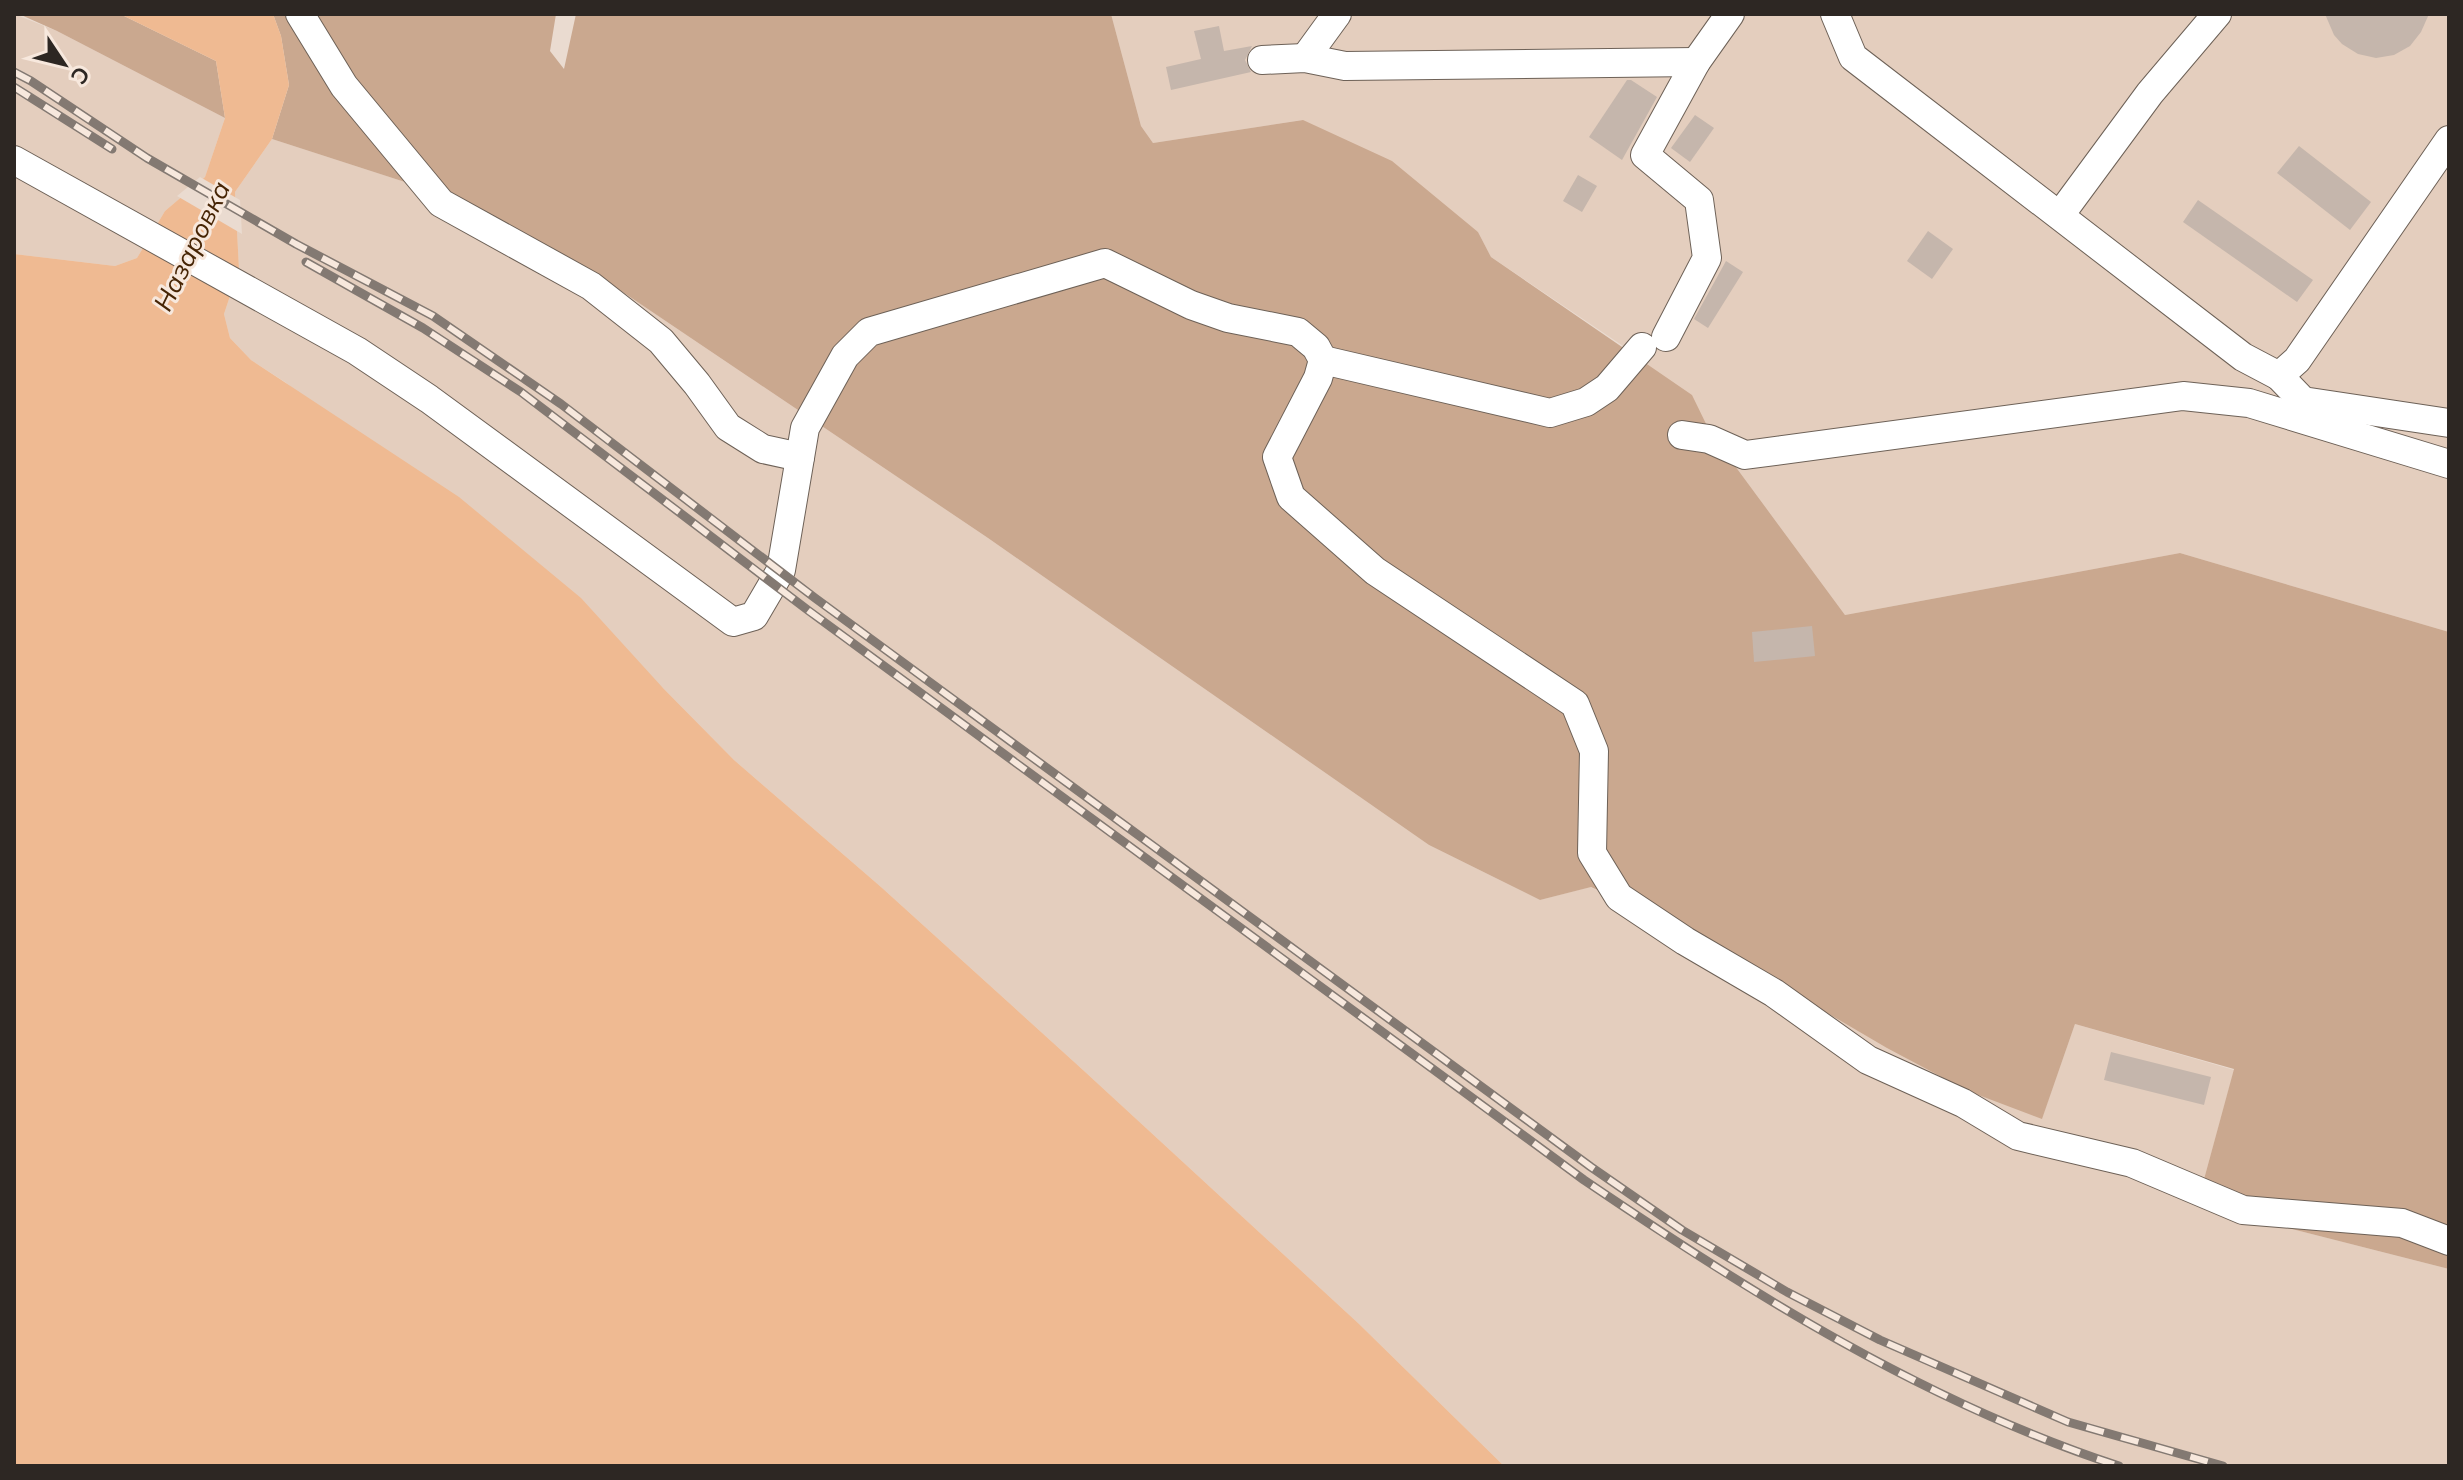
<svg xmlns="http://www.w3.org/2000/svg" width="2463" height="1480" font-family="Mulish,sans-serif">
	<style>
		.built { fill: #e4cebe }
		.green { fill: #caa88f }
		.water { fill: #efba92 }
		.pier { fill: #eadbd0 }
		.building { fill: #c5b6ac }
		.lines { fill: none; stroke-linecap: round; stroke-linejoin: round }
		.minor-casing { stroke: #6d6157; stroke-width: 30 }
		.minor { stroke: #fff; stroke-width: 28 }
		.rail-casing { stroke: #837972; stroke-width: 9 }
		.rail { stroke: #f7e8dd; stroke-width: 6; stroke-dasharray: 18; stroke-linecap: butt }
		.labels { text-anchor: middle; stroke-width: 6; stroke-linejoin: round; paint-order: stroke }
		.water-label { font-size: 26px; font-style: italic; fill: #472505; stroke: #f7e8dd }
	</style>
	<rect width="100%" height="100%" fill="#eadbd0"/>
	<!-- built -->
	<g class="built">
		<polygon points="14,14 57,31 225,118 205,177 165,211 137,258 115,266 14,254"/>
		<polygon points="1111,14 2449,14 2449,632 2180,553 1845,615 1710,432 1629,350 1491,257 1478,232 1302,120 1153,143 1141,126"/>
		<polygon points="272,139 442,194 587,268 988,538 1429,845 1540,900 1590,887 1689,932 2042,1118 2075,1024 2234,1070 2197,1205 2449,1269 2449,1466 1504,1466 1358,1323 1083,1070 881,887 734,760 663,688 285,382 251,360 230,338 224,314 239,269 235,192"/>
	</g>
	<!-- green -->
	<g class="green">
		<polygon points="19,14 120,14 216,61 225,118 57,31"/>
		<polygon points="273,14 556,14 550,51 564,69 576,14 1111,14 1141,126 1153,143 1303,120 1392,161 1478,232 1491,257 1692,395 1710,432 1845,615 2180,553 2449,632 2449,1269 2197,1205 2234,1069 2075,1024 2042,1119 1968,1091 1887,1048 1689,932 1591,887 1540,900 1429,845 988,538 587,268 442,194 272,139 289,85 281,36"/>
	</g>
	<!-- water -->
	<polygon class="water" points="120,14 273,14 281,36 289,85 272,139 235,192 239,269 224,314 230,338 251,360 459,497 581,598 663,688 734,760 881,887 1083,1070 1358,1323 1504,1466 14,1466 14,254 115,266 137,258 165,211 205,177 225,118 216,61"/>
	<!-- pier -->
	<polygon class="pier" points="200,177 240,200 242,234 177,196"/>
	<!-- building -->
	<g class="building">
		<polygon points="2325,14 2429,14 2421,32 2410,46 2394,55 2376,58 2358,54 2342,44 2334,35"/>
		<polygon points="1219,26 1224,51 1252,46 1245,60 1251,72 1171,90 1166,67 1201,59 1194,31"/>
		<polygon points="1627,80 1631,80 1657,97 1622,160 1589,137"/>
		<polygon points="1695,115 1714,128 1690,162 1671,148"/>
		<polygon points="2299,146 2371,202 2350,230 2277,173"/>
		<polygon points="1578,175 1597,186 1582,212 1563,201"/>
		<polygon points="2198,200 2313,280 2297,302 2183,222"/>
		<polygon points="1928,231 1953,249 1932,279 1907,261"/>
		<polygon points="1726,261 1743,272 1708,328 1694,319"/>
		<polygon points="1812,626 1815,656 1754,662 1752,632"/>
		<polygon points="2111,1052 2211,1077 2204,1105 2104,1080"/>
	</g>
	<g class="lines">
		<!-- minor casing -->
		<g class="minor-casing">
			<g id="minor">
				<polyline points="300,14 344,86 441,203 591,286 661,341 697,384 728,427 763,449 800,457"/>
				<polyline points="1835,14 1853,57 2243,357 2279,376 2297,360 2449,140"/>
				<polyline points="1305,58 1337,14"/>
				<polyline points="1262,60 1305,58 1345,66 1696,62"/>
				<polyline points="14,160 357,351 429,399 733,622 754,616 781,570 805,428 845,356 869,332 1105,263 1191,305 1228,318 1298,332 1316,347 1323,360 1318,378 1277,457 1291,497 1375,571 1575,704 1594,751 1592,853 1619,897 1685,941 1774,993 1868,1060 1963,1103 2018,1136 2132,1163 2243,1210 2402,1223 2449,1241"/>
				<polyline points="2060,215 2150,93 2217,14"/>
				<polyline points="1666,337 1707,258 1699,200 1645,155 1696,62 1730,14"/>
				<polyline points="1323,360 1550,413 1586,402 1607,388 1642,347"/>
				<polyline points="2279,376 2303,401 2449,423"/>
				<polyline points="1682,435 1709,439 1745,455 2183,396 2249,403 2449,464"/>
			</g>
		</g>
		<!-- minor -->
		<use href="#minor" class="minor"/>
		<!-- rail casing -->
		<g class="rail-casing">
			<g id="rail">
				<polyline points="14,72 31,81 147,158 296,244 433,316 561,404 815,598 1591,1167 1682,1230 1787,1292 1880,1340 2068,1422 2223,1466"/>
				<polyline points="14,87 112,149"/>
				<path d="M306,262l117,66 98,64 288,219 775,569c168,114 342,223 535,286"/>
			</g>
		</g>
		<!-- rail -->
		<use href="#rail" class="rail"/>
	</g>
	<g class="labels">
		<!-- water labels -->
		<g class="water-label">
			<text transform="translate(192 246) rotate(-64)" y="9">Назаровка</text>
		</g>
	</g>
	<!-- border -->
	<rect width="2463" height="1480" fill="none" stroke="#2d2723" stroke-width="32"/>
	<!-- north arrow -->
	<g transform="translate(64 64) rotate(125)" stroke="#f7e8dd" stroke-width="6" paint-order="stroke">
	<path d="M0-6L14 30L0 20L-14 30Z" fill="#2d2723"/>
	<text y="-12" font-size="22" font-weight="bold" text-anchor="middle" fill="#2d2723">С</text>
	</g>
</svg>
